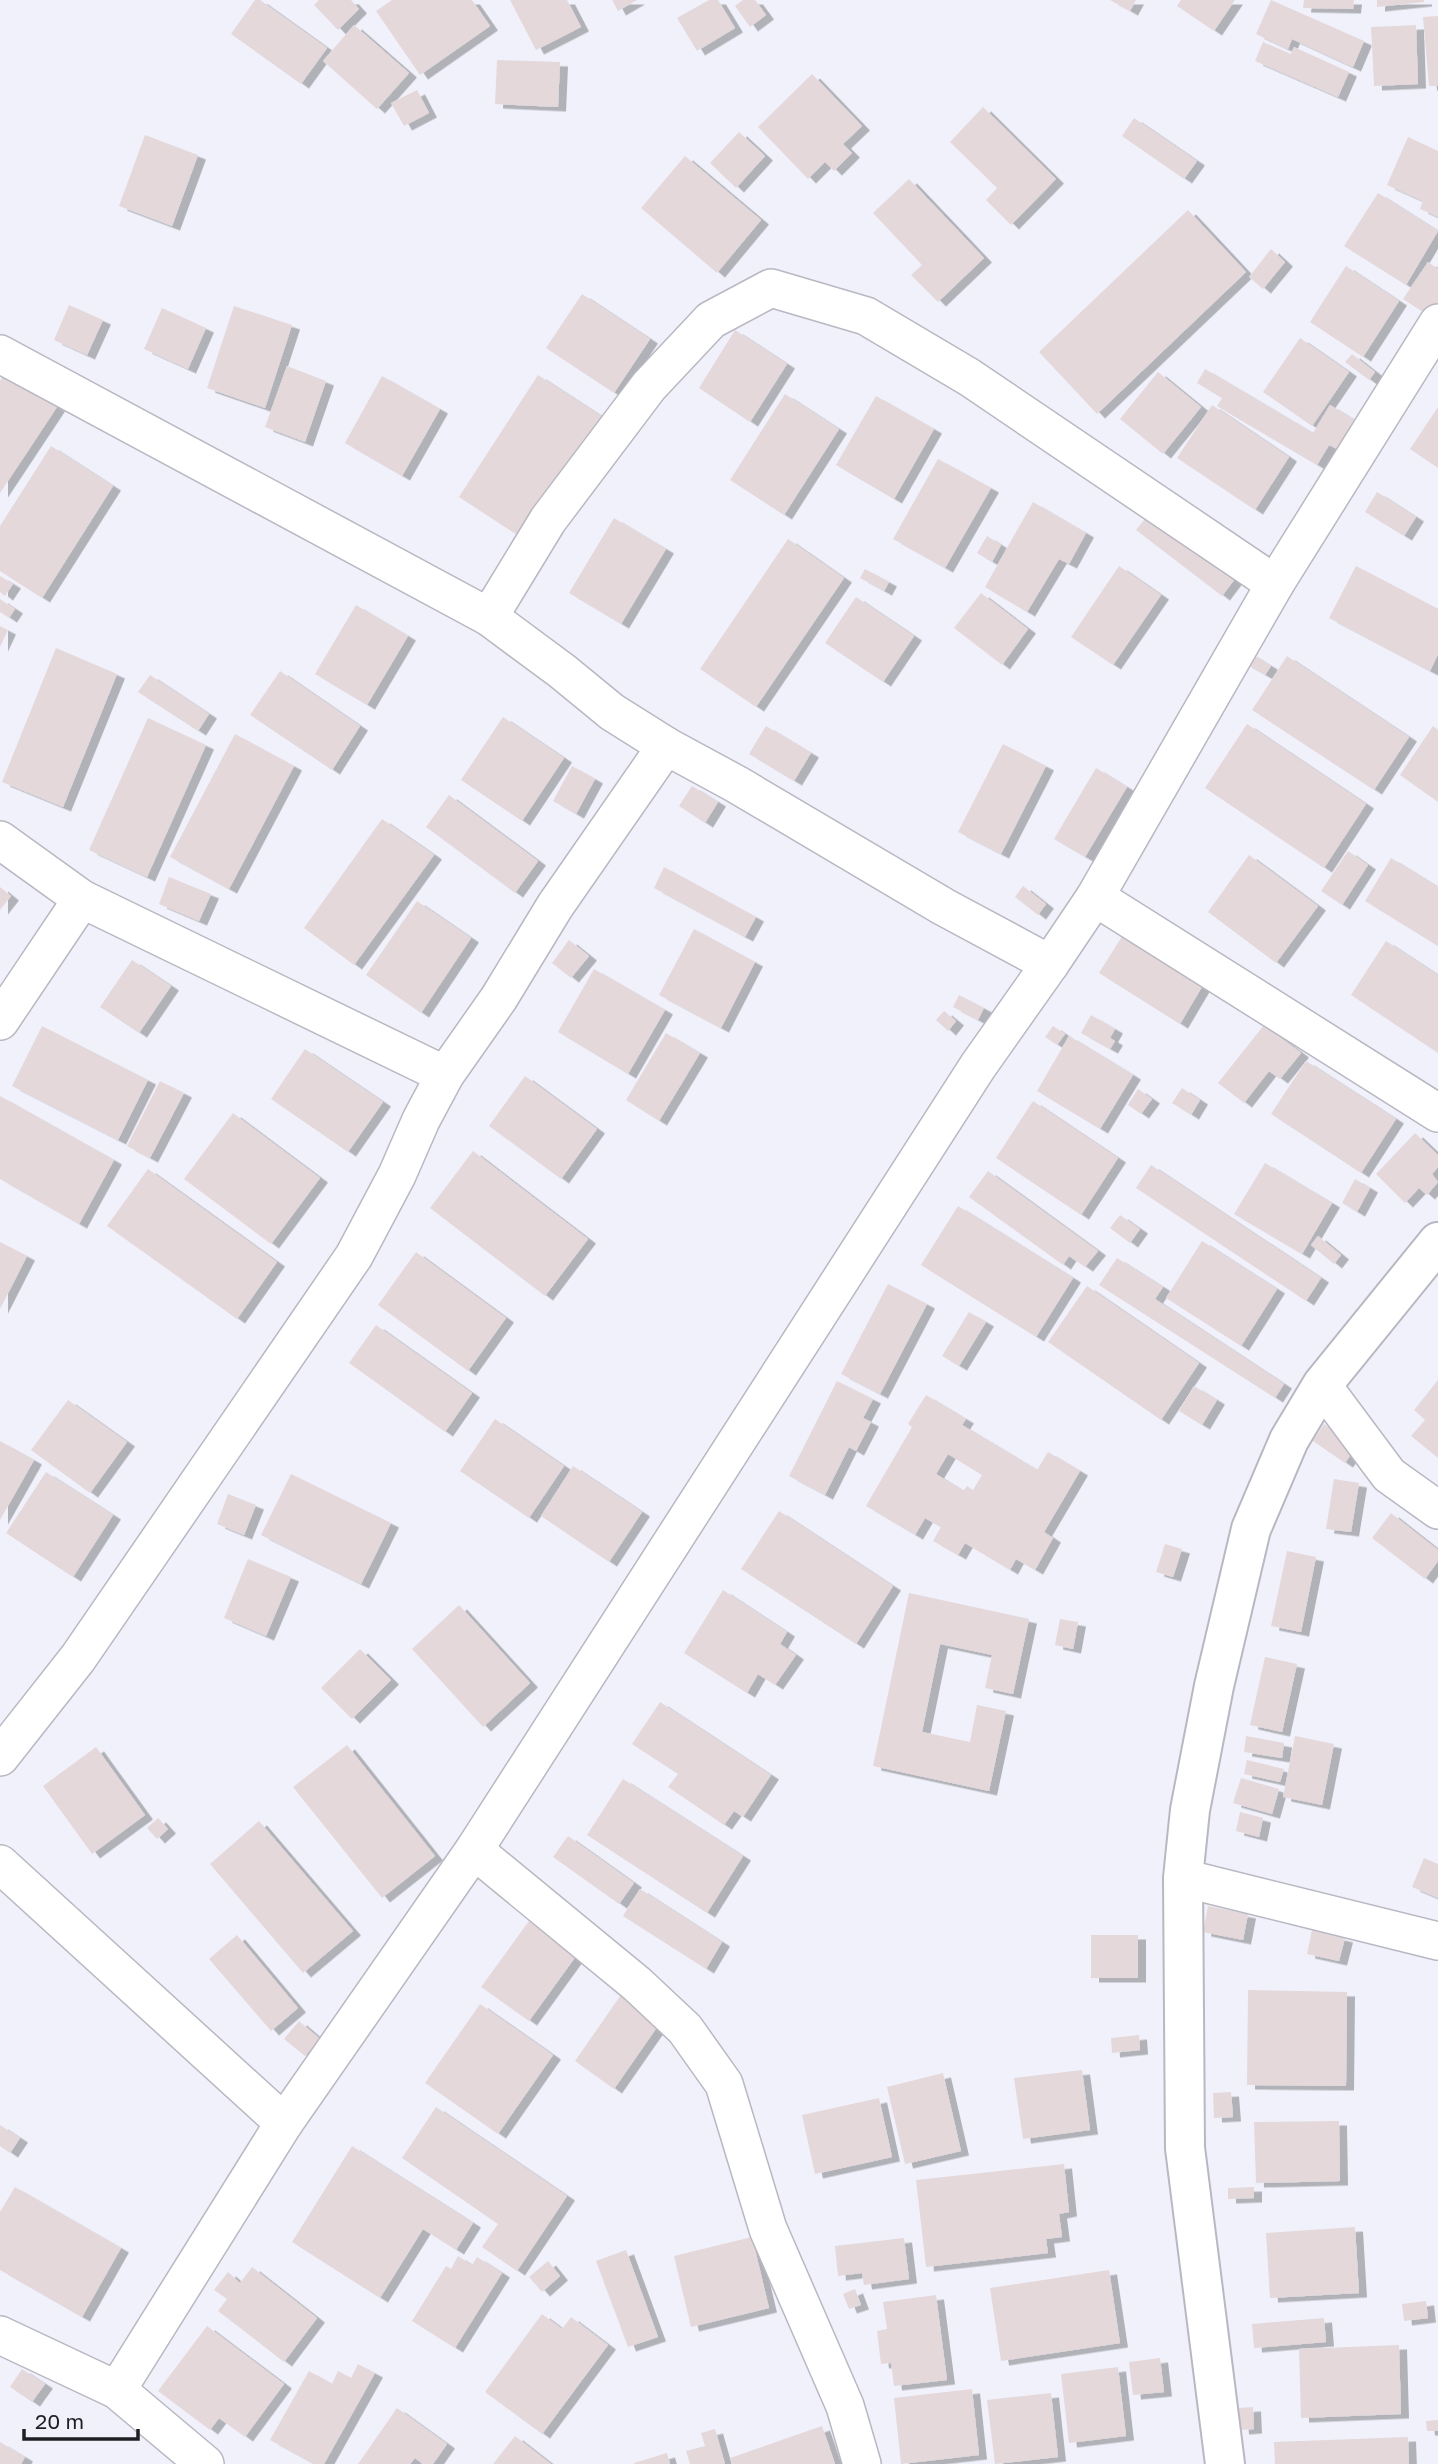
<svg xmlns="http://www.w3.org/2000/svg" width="1438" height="2464" font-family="'Golos Text',sans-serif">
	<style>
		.building { fill: #e4d8db; fill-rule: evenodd; filter: url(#shadow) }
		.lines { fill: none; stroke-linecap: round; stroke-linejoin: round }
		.minor-casing { stroke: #b9b8c2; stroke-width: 40 }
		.tertiary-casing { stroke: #b9b8c2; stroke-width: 42 }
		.minor { stroke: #fff; stroke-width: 37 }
		.tertiary { stroke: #fff; stroke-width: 38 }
	</style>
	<defs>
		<filter id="shadow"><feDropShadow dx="8" dy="4.5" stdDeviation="0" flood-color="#0004"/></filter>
	</defs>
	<rect width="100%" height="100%" fill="#f1f1fb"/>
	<!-- building -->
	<g class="building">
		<polygon points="255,0 260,0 327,48 301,84 231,34"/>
		<polygon points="319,0 351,0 359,9 338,30 314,5"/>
		<polygon points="392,0 472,0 490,26 420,75 376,11"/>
		<polygon points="510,0 567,0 581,27 536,50"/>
		<polygon points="612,0 637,0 618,11"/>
		<polygon points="709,0 718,0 735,28 697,51 677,18"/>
		<polygon points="743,0 755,0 766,15 750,27 735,6"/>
		<polygon points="1110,0 1136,0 1130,11"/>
		<polygon points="1181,0 1235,0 1214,31 1177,6"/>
		<polygon points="1271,0 1364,41 1353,67 1292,39 1288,49 1256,34"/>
		<polygon points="1304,0 1354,0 1353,9 1303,8"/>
		<polygon points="1377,0 1424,0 1424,2 1377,7"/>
		<polygon points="1438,16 1438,86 1429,86 1423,17"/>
		<polygon points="354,25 409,73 377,109 323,61"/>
		<polygon points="1416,25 1418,84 1374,86 1371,27"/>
		<polygon points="1263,42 1291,54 1294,47 1349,72 1338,97 1255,61"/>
		<polygon points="497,60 560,62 558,107 495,104"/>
		<polygon points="812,74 862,126 843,144 852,153 834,171 825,162 808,179 758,127"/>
		<polygon points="417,90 429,113 404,126 391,103"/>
		<polygon points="983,107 1056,179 1011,225 986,200 997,188 950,142"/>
		<polygon points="1134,118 1197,161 1184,179 1122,136"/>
		<polygon points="739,132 765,156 736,188 710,163"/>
		<polygon points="145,135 198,155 172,226 119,206"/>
		<polygon points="1408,137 1438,151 1438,217 1420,209 1423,201 1387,185"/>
		<polygon points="685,156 761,220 717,273 641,208"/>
		<polygon points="909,179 984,258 938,302 911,275 922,265 873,213"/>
		<polygon points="1378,193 1438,231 1406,285 1344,246"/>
		<polygon points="1188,210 1246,272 1097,414 1039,352"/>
		<polygon points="1271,249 1285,262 1263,289 1249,277"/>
		<polygon points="1428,262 1438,269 1438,303 1429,316 1403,299"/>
		<polygon points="1346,266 1399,301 1363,357 1310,322"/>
		<polygon points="582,294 650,339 614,393 546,348"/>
		<polygon points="69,305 103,320 87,355 54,340"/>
		<polygon points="234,306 292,325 265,408 207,388"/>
		<polygon points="162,308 206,328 188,369 144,349"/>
		<polygon points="735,330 787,364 750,422 699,388"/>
		<polygon points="1300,338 1349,372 1312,426 1263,392"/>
		<polygon points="1352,354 1375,372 1369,380 1345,362"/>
		<polygon points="287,366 326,381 305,442 265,427"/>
		<polygon points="1205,369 1313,433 1330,405 1358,422 1341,451 1329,445 1317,465 1217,406 1222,398 1197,383"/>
		<polygon points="1158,372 1201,407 1163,454 1120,419"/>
		<polygon points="5,373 57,407 0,493 0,381"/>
		<polygon points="538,375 601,416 522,538 459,497"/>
		<polygon points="382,376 440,409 402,476 345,443"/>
		<polygon points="785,394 839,429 784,515 730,480"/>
		<polygon points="876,396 934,429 894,499 836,465"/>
		<polygon points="1212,405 1289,457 1255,510 1177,458"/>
		<polygon points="1438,407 1438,468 1410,449"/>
		<polygon points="51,446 113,486 42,598 0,571 0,526"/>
		<polygon points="938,459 991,488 945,568 893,539"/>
		<polygon points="1377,492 1416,517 1404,536 1365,512"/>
		<polygon points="1033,502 1086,533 1069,564 1059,559 1027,612 985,587"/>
		<polygon points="1149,514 1234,580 1222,596 1136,530"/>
		<polygon points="614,518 666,549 621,624 569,593"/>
		<polygon points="987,536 1001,545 992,562 977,553"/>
		<polygon points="788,539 844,578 756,707 700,669"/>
		<polygon points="1119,566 1161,595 1113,665 1071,637"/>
		<polygon points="1356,566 1438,609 1438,654 1430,671 1329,618"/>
		<polygon points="865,569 889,582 884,591 860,578"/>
		<polygon points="0,576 13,584 5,596 0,592"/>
		<polygon points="981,593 1028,629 1002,665 954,628"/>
		<polygon points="856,597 914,636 883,682 825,643"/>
		<polygon points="0,599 15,609 9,618 0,612"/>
		<polygon points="356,605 408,636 367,705 315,674"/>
		<polygon points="0,626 8,630 0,647"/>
		<polygon points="56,648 117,674 63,807 2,782"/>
		<polygon points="1250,653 1271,666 1265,675 1244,663"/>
		<polygon points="1287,656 1409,737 1374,790 1252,710"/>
		<polygon points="280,671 360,726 332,770 250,715"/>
		<polygon points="150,675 209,714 198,731 138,692"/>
		<polygon points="503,717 564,758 522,821 461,780"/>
		<polygon points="148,718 206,745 147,877 89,850"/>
		<polygon points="1247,724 1366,804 1324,868 1205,788"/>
		<polygon points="766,726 811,753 794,781 749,754"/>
		<polygon points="1433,726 1438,730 1438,802 1400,775"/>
		<polygon points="235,734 294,766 229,889 170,857"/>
		<polygon points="1003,744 1046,766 1001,854 958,832"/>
		<polygon points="572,766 595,779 576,814 553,801"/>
		<polygon points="1096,768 1127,787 1085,857 1054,839"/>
		<polygon points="692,786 718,802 705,823 679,806"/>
		<polygon points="449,795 538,861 515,893 426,827"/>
		<polygon points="382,819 434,855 354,965 304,928"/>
		<polygon points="1348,851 1368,865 1342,905 1321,891"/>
		<polygon points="1249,855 1318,906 1276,963 1208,912"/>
		<polygon points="1391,858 1438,887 1438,946 1365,901"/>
		<polygon points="664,867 756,917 745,937 654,888"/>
		<polygon points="169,877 211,894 199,921 159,904"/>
		<polygon points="1023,886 1046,904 1038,915 1015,897"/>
		<polygon points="0,887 11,896 0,910"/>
		<polygon points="417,901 471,938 421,1013 366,975"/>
		<polygon points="694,929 755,962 721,1028 659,995"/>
		<polygon points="1126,930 1206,980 1180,1024 1099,973"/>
		<polygon points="569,940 589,956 571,978 552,963"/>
		<polygon points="1386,941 1438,975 1438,1053 1351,995"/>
		<polygon points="132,960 171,986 139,1033 100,1007"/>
		<polygon points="594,969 665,1010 628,1074 558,1032"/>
		<polygon points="959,995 984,1008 978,1020 953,1007"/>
		<polygon points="944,1011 956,1021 948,1031 936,1020"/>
		<polygon points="1091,1015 1115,1029 1110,1038 1115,1041 1110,1049 1081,1033"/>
		<polygon points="1264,1025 1301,1053 1280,1079 1269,1071 1244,1103 1218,1083"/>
		<polygon points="42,1026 148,1080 118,1140 12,1086"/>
		<polygon points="1053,1026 1065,1034 1057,1045 1045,1037"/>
		<polygon points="666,1033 700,1053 659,1121 626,1100"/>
		<polygon points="1069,1036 1133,1075 1100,1129 1037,1091"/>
		<polygon points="305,1049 383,1102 348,1152 271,1099"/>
		<polygon points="1306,1061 1396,1119 1361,1173 1271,1114"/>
		<polygon points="525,1076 597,1129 561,1179 489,1126"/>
		<polygon points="160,1081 184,1093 150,1158 127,1146"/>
		<polygon points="1182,1088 1200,1100 1191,1115 1172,1103"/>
		<polygon points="1138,1089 1152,1099 1141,1114 1128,1105"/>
		<polygon points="0,1096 114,1160 79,1224 0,1179"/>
		<polygon points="1033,1101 1118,1158 1081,1215 996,1158"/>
		<polygon points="233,1113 320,1178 271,1244 184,1179"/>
		<polygon points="1415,1133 1438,1155 1438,1167 1432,1174 1438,1182 1427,1195 1419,1188 1405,1203 1376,1174"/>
		<polygon points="473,1151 588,1239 545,1296 430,1208"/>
		<polygon points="1265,1163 1332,1203 1302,1254 1234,1214"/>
		<polygon points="1151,1165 1321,1278 1306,1301 1136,1188"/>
		<polygon points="148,1169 277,1262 237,1319 107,1226"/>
		<polygon points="988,1171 1098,1251 1085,1267 1069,1256 1063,1265 969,1197"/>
		<polygon points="1355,1179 1370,1188 1357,1212 1342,1203"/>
		<polygon points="958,1206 1073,1278 1036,1337 921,1265"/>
		<polygon points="1120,1215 1140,1229 1130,1243 1110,1228"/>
		<polygon points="1318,1236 1341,1255 1334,1264 1311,1245"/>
		<polygon points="1202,1241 1277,1289 1241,1346 1166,1298"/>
		<polygon points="0,1242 27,1256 0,1309"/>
		<polygon points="416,1252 506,1318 468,1371 378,1305"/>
		<polygon points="1117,1258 1163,1287 1155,1299 1284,1384 1275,1398 1099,1285"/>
		<polygon points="888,1284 927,1304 880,1394 841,1374"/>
		<polygon points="1087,1286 1199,1363 1161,1420 1048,1342"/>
		<polygon points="969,1312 986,1322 959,1366 942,1356"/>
		<polygon points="376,1325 472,1393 445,1432 349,1363"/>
		<polygon points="1438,1380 1438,1458 1411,1436 1425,1420 1414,1410"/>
		<polygon points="837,1381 873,1399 863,1418 871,1422 856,1451 849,1447 825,1495 789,1476"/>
		<polygon points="1194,1386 1217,1400 1202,1425 1179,1411"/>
		<path d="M926,1395l40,24 -4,6 75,45 11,-18 32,19 -36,61 9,6 -18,32 -19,-11 -6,11 -45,-27 -7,12 -25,-14 8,-14 -16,-9 -10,17 -49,-29 46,-79 -4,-3zM948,1454l34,21 -9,15 -6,-4 -4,5 -27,-17z"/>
		<polygon points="68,1400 127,1442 90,1493 31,1450"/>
		<polygon points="495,1419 564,1466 529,1518 460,1471"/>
		<polygon points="1324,1424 1356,1447 1345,1463 1313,1441"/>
		<polygon points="0,1441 34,1460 0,1520"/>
		<polygon points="573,1466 642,1512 609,1562 541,1516"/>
		<polygon points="46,1472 113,1515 73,1577 6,1533"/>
		<polygon points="291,1474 391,1523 361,1584 261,1535"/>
		<polygon points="1334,1479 1359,1483 1351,1532 1326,1529"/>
		<polygon points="228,1494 256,1505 244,1535 217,1524"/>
		<polygon points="779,1511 893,1586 856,1644 741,1569"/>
		<polygon points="1391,1513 1438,1550 1438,1561 1425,1579 1372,1538"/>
		<polygon points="1165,1544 1182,1549 1173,1577 1156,1572"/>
		<polygon points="1287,1551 1316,1557 1301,1632 1271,1626"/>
		<polygon points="248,1559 291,1577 266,1636 224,1618"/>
		<polygon points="723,1590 787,1632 780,1644 796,1655 775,1685 758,1674 747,1693 684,1653"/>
		<polygon points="909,1593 1029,1619 1013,1694 985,1688 992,1655 940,1644 922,1732 970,1742 977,1705 1006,1711 989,1791 873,1766"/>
		<polygon points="459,1605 530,1683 483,1727 412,1649"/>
		<polygon points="1060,1619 1078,1622 1073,1649 1055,1645"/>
		<polygon points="360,1649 391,1680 352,1719 321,1688"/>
		<polygon points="1265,1657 1297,1664 1282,1732 1250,1725"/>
		<polygon points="660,1702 771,1775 743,1817 734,1811 724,1825 668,1787 678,1774 632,1744"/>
		<polygon points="1246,1736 1284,1743 1282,1758 1244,1752"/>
		<polygon points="1295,1736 1334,1744 1322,1805 1283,1797"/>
		<polygon points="347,1745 435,1856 382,1898 293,1787"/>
		<polygon points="96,1747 145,1815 92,1854 43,1786"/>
		<polygon points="1247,1760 1284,1769 1280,1782 1244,1774"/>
		<polygon points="1241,1778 1279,1789 1272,1814 1233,1803"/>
		<polygon points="623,1779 743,1856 707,1913 587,1835"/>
		<polygon points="1240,1812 1263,1818 1259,1837 1236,1831"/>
		<polygon points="158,1818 168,1829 157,1839 147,1828"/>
		<polygon points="259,1821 353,1931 303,1973 210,1864"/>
		<polygon points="568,1836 634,1883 619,1904 553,1857"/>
		<polygon points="1424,1858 1438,1864 1438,1898 1412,1887"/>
		<polygon points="640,1889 722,1942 706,1969 623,1916"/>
		<polygon points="1208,1906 1248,1914 1243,1940 1203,1932"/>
		<polygon points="529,1921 576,1956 529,2021 481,1987"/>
		<polygon points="1312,1930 1345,1938 1339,1961 1307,1954"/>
		<polygon points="237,1935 298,2008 271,2031 209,1959"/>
		<rect x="1091" y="1935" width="47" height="43"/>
		<polygon points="1248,1990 1347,1992 1346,2086 1247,2085"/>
		<polygon points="623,1992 662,2020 614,2089 575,2061"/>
		<polygon points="480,2004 553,2055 498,2134 425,2083"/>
		<polygon points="299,2021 320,2039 305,2056 284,2039"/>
		<polygon points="1139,2035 1140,2050 1112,2053 1111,2038"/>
		<polygon points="1082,2070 1090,2130 1023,2139 1014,2078"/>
		<polygon points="943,2073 961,2151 905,2164 887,2087"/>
		<polygon points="1231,2092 1233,2117 1214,2118 1213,2093"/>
		<polygon points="879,2098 892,2157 815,2174 802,2115"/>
		<polygon points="436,2107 567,2196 517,2271 482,2247 498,2224 402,2158"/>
		<polygon points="1339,2121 1340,2181 1256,2183 1254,2122"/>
		<polygon points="0,2125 20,2138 10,2153 0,2146"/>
		<polygon points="352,2146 473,2223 456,2250 423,2229 380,2298 292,2242"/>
		<polygon points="1064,2164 1069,2212 1059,2214 1062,2237 1046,2239 1048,2253 926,2267 916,2180"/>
		<polygon points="15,2187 121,2248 82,2317 0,2270 0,2212"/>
		<polygon points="1254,2187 1254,2198 1228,2199 1228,2188"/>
		<polygon points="1355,2227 1359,2293 1270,2298 1266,2233"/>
		<polygon points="752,2237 769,2308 691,2327 674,2256"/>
		<polygon points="904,2238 909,2279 864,2285 862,2273 838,2276 835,2246"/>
		<polygon points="626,2250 658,2337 628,2347 596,2261"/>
		<polygon points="458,2256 472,2265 477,2257 502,2273 455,2348 412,2321 446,2266 451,2269"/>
		<polygon points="548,2261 560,2276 542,2292 529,2277"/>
		<polygon points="252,2267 317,2318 284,2362 218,2311 227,2299 214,2290 228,2272 240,2283"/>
		<polygon points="1109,2270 1120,2343 1001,2361 990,2288"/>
		<polygon points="855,2289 861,2305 849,2309 843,2294"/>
		<polygon points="936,2295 947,2380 894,2386 891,2363 881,2364 877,2331 887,2329 883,2302"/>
		<polygon points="1426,2301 1428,2318 1404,2321 1402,2304"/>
		<polygon points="542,2314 562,2329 571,2317 608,2345 542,2434 485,2392"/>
		<polygon points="1324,2318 1326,2342 1254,2348 1252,2324"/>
		<polygon points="207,2326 284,2384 245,2437 219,2418 210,2430 158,2391"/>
		<polygon points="1399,2345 1401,2414 1301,2418 1299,2349"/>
		<polygon points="1160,2358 1164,2392 1133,2395 1129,2362"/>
		<polygon points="358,2364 375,2373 324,2464 314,2464 270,2440 309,2371 332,2384 338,2371 351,2378"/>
		<polygon points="1118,2367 1126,2436 1069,2443 1061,2374"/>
		<polygon points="22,2369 45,2384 32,2402 10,2387"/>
		<polygon points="972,2389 979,2455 901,2464 894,2398"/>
		<polygon points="1051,2393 1058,2457 995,2464 987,2400"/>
		<polygon points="1253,2407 1254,2429 1241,2430 1239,2408"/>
		<polygon points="397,2408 447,2444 433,2464 423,2464 415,2458 410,2464 358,2464"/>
		<polygon points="1438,2420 1438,2431 1427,2431 1426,2421"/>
		<polygon points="822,2426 835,2464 732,2464 730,2458"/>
		<polygon points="715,2429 725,2464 690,2464 686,2451 705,2446 701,2433"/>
		<polygon points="515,2436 551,2464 493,2464"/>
		<polygon points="1408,2437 1409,2464 1275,2464 1274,2442"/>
		<polygon points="0,2442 25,2457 21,2464 0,2464"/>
		<polygon points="667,2453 670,2464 634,2464 634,2463"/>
	</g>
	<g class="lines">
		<!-- minor casing -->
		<g class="minor-casing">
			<g id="minor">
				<polyline points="0,354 489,617 562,671 612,712 666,746 736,784 944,907 1050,964"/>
				<polyline points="489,617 548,520 649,386 711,320 771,288 866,316 969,377 1275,584"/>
				<polyline points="0,840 82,899 445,1075"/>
				<polyline points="1095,897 1438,1113"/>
				<polyline points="0,1021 82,899"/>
				<polyline points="1322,1385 1389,1475 1438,1510"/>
				<polyline points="0,1757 78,1658 354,1256 397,1175 421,1120 445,1075 499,998 555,906 666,746"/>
				<polyline points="474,1850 637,1984 685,2029 724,2084 768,2229 845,2406 862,2464"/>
				<polyline points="0,1864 284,2123"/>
				<polyline points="1183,1878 1438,1941"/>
				<polyline points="0,2335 117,2390 205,2464"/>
				<polyline points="117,2390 284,2123 474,1850 978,1066 1050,964 1095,897 1275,584 1438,323"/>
			</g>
		</g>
		<!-- tertiary casing -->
		<g class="tertiary-casing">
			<polyline id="tertiary" points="1225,2464 1185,2148 1183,1878 1190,1810 1214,1686 1251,1529 1289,1440 1322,1385 1438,1242"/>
		</g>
		<!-- minor -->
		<use href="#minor" class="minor"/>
		<!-- tertiary -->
		<use href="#tertiary" class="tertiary"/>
	</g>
	<!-- scale -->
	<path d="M24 2429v10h114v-10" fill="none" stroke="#1f1f23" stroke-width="3.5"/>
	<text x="35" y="2429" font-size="21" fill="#1f1f23" stroke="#f1f1fb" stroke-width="5" paint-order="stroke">20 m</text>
</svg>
